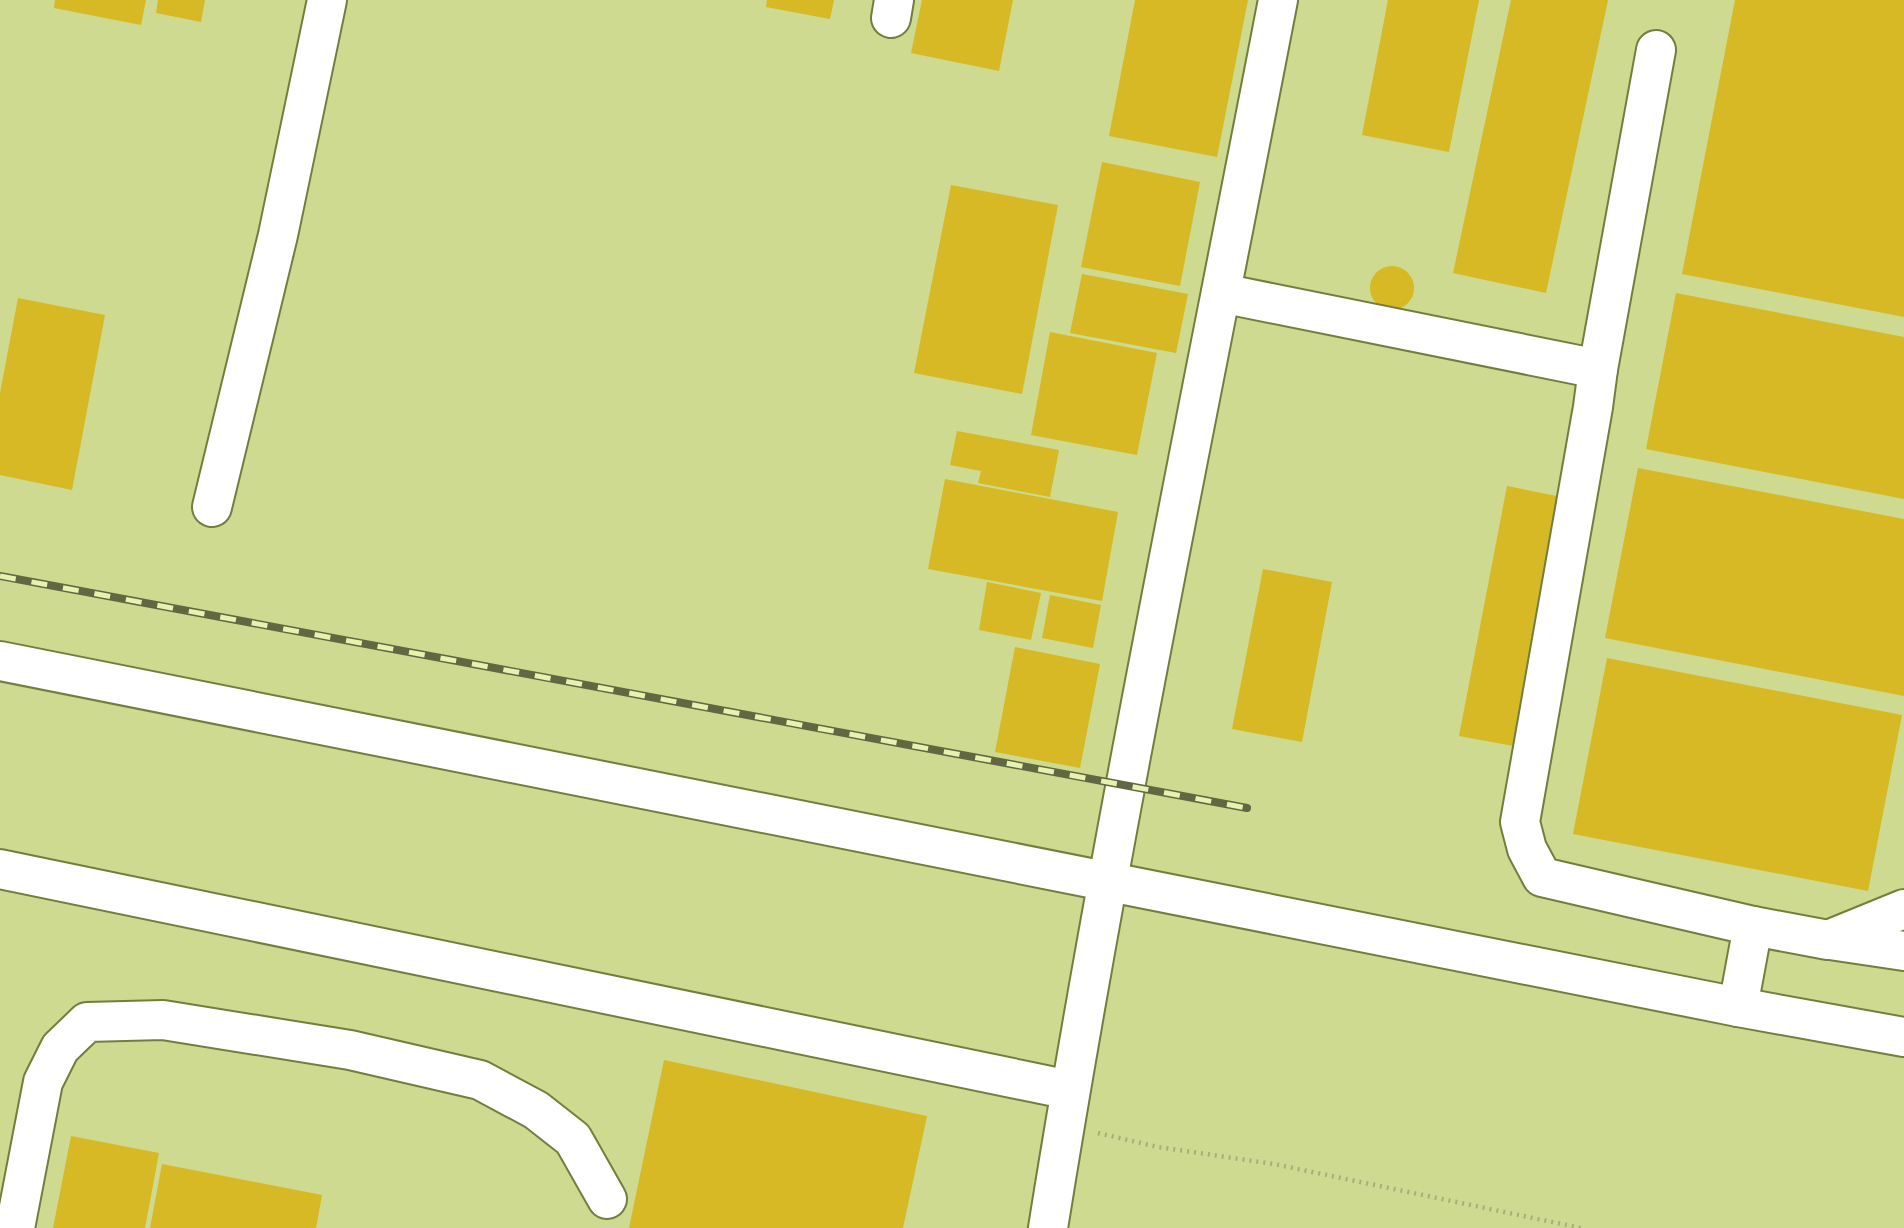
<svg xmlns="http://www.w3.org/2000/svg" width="1904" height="1228" font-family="'Roboto Serif',serif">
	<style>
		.built { fill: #cdda8f }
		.building { fill: #d6b925 }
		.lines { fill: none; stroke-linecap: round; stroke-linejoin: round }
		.minor-casing { stroke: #737d3e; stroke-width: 42 }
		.path { stroke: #a6af79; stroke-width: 4.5; stroke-dasharray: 2 5; stroke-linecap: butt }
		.minor { stroke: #fff; stroke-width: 38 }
		.rail-casing { stroke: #616741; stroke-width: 8 }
		.rail { stroke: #e6f2af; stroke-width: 5; stroke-dasharray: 16; stroke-linecap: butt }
	</style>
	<rect width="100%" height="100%" fill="#d9e5a2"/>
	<!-- built -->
	<rect class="built" x="0" y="0" width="1904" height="1228"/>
	<!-- building -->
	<g class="building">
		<polygon points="55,0 146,0 141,25 54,8"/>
		<polygon points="158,0 205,0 201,22 156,13"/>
		<polygon points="767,0 834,0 830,19 766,7"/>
		<polygon points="922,0 1013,0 999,71 911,53"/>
		<polygon points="1135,0 1248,0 1217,157 1109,136"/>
		<polygon points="1388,0 1479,0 1449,152 1362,135"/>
		<polygon points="1511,0 1608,0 1546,293 1453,273"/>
		<polygon points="1735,0 1904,0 1904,317 1682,274"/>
		<polygon points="1102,162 1200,182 1180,286 1081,267"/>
		<polygon points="951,185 1058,205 1022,394 914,373"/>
		<circle cx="1392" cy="288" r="22"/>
		<polygon points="1082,274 1188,294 1176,353 1070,333"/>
		<polygon points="1676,293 1904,337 1904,499 1646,449"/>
		<polygon points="18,298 105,315 72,490 0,475 0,393"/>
		<polygon points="1050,332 1157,353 1137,455 1031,435"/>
		<polygon points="957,431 1059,450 1050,497 978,483 981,471 950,465"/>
		<polygon points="1638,468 1904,519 1904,696 1605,638"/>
		<polygon points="945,479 1118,512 1102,601 928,569"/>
		<polygon points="1507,486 1572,499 1524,748 1459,736"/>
		<polygon points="1263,569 1332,582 1302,742 1232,729"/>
		<polygon points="987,582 1041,593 1031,640 979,630"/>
		<polygon points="1050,595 1101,605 1093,648 1042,638"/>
		<polygon points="1015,647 1100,664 1080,768 995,752"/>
		<polygon points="1607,658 1902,715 1868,891 1573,834"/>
		<polygon points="664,1060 927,1116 903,1228 629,1228"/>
		<polygon points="71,1136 159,1153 145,1228 53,1228"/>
		<polygon points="162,1164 322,1195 316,1228 150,1228"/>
	</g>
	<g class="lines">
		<!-- minor casing -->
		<g class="minor-casing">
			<g id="minor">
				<polyline points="891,18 894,0"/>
				<polyline points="1221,293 1598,369 1593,407 1520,822 1527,849 1542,877 1753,926 1828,940 1904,909"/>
				<polyline points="1598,369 1656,50"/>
				<polyline points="212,507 278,235 327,0"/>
				<polyline points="0,661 1738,1007 1904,1037"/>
				<polyline points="0,869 1070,1090"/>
				<polyline points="1830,940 1904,951"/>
				<polyline points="1738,1007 1753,926"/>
				<polyline points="15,1228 43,1082 60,1048 87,1022 163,1020 350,1050 480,1080 536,1110 573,1139 607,1199"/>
				<path d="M1048,1228c66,-411 151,-819 230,-1228"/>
			</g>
		</g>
		<!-- path -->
		<polyline class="path" points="1098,1133 1158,1147 1274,1164 1581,1228"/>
		<!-- minor -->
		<use href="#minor" class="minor"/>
		<!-- rail casing -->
		<g class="rail-casing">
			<polyline id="rail" points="0,576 1247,808"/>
		</g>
		<!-- rail -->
		<use href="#rail" class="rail"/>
	</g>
</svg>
